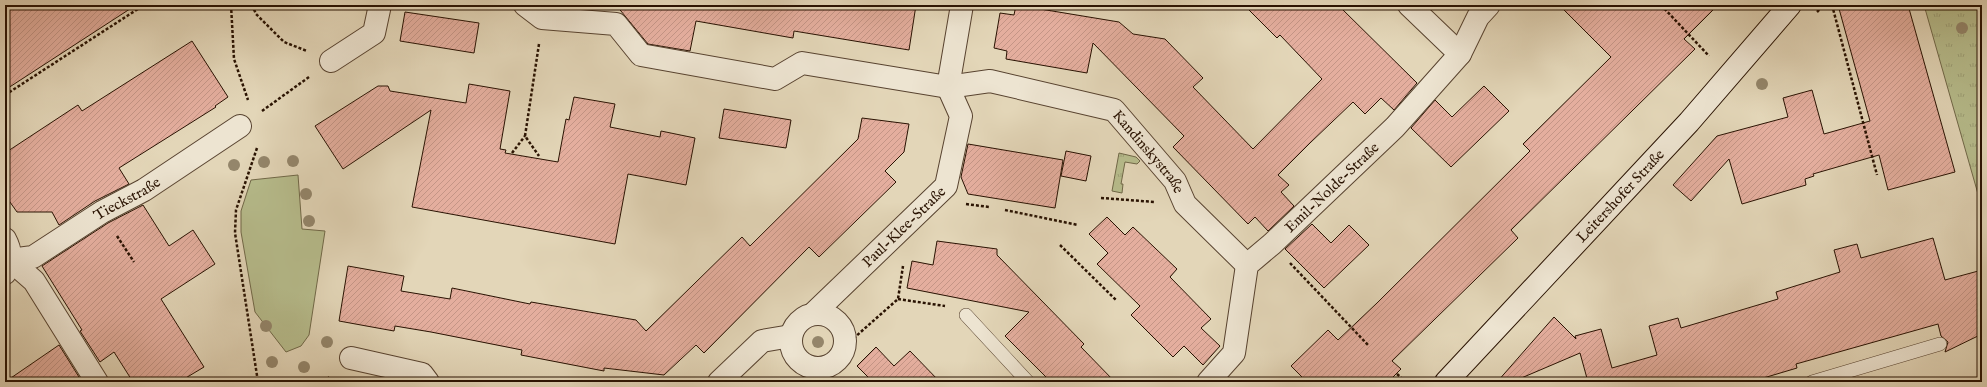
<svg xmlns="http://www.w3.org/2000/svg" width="1987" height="387" font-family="'IM FELL English',serif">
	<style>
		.grass { fill: url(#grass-tufts); stroke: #706848 }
		.pitch { fill: #b7bd8d; stroke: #706848 }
		.building { fill: url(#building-hatch); stroke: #291202 }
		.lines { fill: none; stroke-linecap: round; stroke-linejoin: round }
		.lane-casing { stroke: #584330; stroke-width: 14 }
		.street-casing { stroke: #584330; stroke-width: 24 }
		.secondary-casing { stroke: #291202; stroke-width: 24 }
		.path { stroke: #291202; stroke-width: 2.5; stroke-dasharray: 3 2; stroke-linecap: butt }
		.lane { stroke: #ede4d1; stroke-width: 13 }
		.street { stroke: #ede4d1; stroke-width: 22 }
		.secondary { stroke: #ede4d1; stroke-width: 22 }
		.tree { fill: #94866b }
		.labels { text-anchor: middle; stroke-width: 4; stroke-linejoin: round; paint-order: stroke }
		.street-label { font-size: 15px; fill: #291202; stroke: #ede4d1 }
	</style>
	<defs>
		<pattern id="grass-tufts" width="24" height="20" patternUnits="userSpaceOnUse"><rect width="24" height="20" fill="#b7bd8d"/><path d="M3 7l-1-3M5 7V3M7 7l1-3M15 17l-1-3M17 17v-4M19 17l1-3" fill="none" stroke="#9da178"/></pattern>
		<pattern id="building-hatch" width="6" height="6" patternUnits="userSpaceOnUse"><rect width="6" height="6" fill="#e4ae9e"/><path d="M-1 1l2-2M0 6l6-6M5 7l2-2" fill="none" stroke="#c49586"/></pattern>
	</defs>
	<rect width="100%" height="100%" fill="#e3d6b8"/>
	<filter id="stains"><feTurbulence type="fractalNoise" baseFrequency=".005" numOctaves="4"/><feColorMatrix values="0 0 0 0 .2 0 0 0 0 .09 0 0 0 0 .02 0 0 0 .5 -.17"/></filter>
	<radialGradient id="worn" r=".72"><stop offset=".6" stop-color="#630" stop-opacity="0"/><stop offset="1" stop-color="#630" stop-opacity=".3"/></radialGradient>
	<!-- grass -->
	<g class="grass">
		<polygon points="1924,5 1982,5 1982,208"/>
		<polygon points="1119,153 1136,157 1140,161 1137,164 1125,162 1121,184 1123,184 1122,193 1112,191"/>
	</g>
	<!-- pitch -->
	<polygon class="pitch" points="298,175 302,229 325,231 309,335 301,346 286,352 255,312 241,232 241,211 251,180"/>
	<!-- building -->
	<g class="building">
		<polygon points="5,5 136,5 5,90"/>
		<polygon points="616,5 916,5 909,50 794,31 793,38 696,21 690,51 648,44"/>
		<polygon points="1016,5 1119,22 1133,34 1165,39 1203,78 1193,87 1253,149 1322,79 1280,35 1277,38 1244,5 1338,5 1417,83 1394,110 1381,98 1365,114 1353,102 1310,143 1278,175 1289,185 1281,192 1294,206 1268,231 1255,217 1248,224 1173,147 1184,136 1093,43 1087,73 1006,59 1007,51 994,48 1000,13 1014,15"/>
		<polygon points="1559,5 1718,5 1684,39 1695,49 1511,230 1518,238 1392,361 1401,369 1388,382 1307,382 1291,366 1328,330 1338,340 1377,303 1530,151 1523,144 1611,57"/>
		<polygon points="1838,5 1908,5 1955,172 1888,190 1879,155 1813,174 1814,176 1805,179 1806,185 1742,204 1729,159 1691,201 1673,185 1717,136 1788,117 1783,98 1812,90 1824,134 1870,121"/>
		<polygon points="405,12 479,23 474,53 400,41"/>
		<polygon points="192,41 228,97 215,106 216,107 119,168 129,184 95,201 59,225 52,212 17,212 5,195 5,153 78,105 82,111"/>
		<polygon points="469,84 510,91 500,149 506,150 505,153 558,162 566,119 569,120 574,97 615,104 610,127 660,137 661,131 695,138 686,185 628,174 615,244 412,207 431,110 343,169 315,126 378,86 388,86 390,91 466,103"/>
		<polygon points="1484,86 1509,111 1451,167 1411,128 1435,100 1452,117"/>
		<polygon points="724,109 791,120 786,148 719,138"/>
		<polygon points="862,118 909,124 904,152 885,171 896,182 819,257 809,247 704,353 696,345 664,375 604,368 604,371 521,355 522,350 431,332 395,326 394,331 339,321 348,266 404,276 401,291 450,299 452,288 530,304 531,302 636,320 646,331 742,237 750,246 858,139"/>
		<polygon points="968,144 1063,160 1055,208 968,194 961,177"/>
		<polygon points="1066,151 1091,156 1086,181 1061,176"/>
		<polygon points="143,205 169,246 193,230 215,264 161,299 204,367 179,382 133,382 114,352 100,362 80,331 82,330 42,266 108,223"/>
		<polygon points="1107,217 1125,235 1133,227 1177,269 1170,277 1211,319 1201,328 1220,346 1203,365 1184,346 1173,357 1131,315 1140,306 1097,264 1108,253 1089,234"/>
		<polygon points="1312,224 1331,243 1349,225 1369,245 1324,288 1285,249"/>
		<polygon points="1933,238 1945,280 1982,270 1982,334 1945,352 1948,342 1941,336 1938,324 1796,364 1797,368 1750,382 1588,382 1580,353 1512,382 1497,382 1554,317 1576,339 1575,336 1601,329 1612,368 1657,355 1649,326 1678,318 1681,328 1778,299 1776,292 1840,272 1834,250 1857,244 1861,258"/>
		<polygon points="937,241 997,249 997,255 1084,344 1081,347 1115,382 1051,382 1005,336 1029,312 907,288 912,261 933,265"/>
		<polygon points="59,345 79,377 72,382 5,382"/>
		<polygon points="876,347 894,366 910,351 940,382 873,382 857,366"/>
	</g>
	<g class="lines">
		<!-- lane casing -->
		<g class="lane-casing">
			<g id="lane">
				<polyline points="966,315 1028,382"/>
				<polyline points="1812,382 1940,344"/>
			</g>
		</g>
		<!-- street casing -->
		<g class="street-casing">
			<g id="street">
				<path id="s1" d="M525,5l17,13 74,6 25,31 134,24 27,-16 146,24 42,-6 124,29 61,71 10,23 62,61"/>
				<polyline points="1409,5 1460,54"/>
				<polyline points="331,61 374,33 380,5"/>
				<path d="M5,239c6,11 7,23 0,34"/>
				<path id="s2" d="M10,260l23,-3 69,-45 42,-22 96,-64"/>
				<polyline points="10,260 34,281 97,382"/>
				<circle cx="818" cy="341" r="27"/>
				<path id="s3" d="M813,314l133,-128 15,-70 -13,-29 14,-82"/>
				<polyline points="351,358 422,374 428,382"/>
				<polyline points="719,382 762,341 791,336"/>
				<path id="s4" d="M1208,382l26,-29 13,-88 25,-21 123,-117 65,-73 18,-37 11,-12"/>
			</g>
		</g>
		<!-- secondary casing -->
		<g class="secondary-casing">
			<g id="secondary">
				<path id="s5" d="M1446,382l243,-260 101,-117"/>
			</g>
		</g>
		<!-- path -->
		<g class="path">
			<polyline points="231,5 234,59 248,100"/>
			<polyline points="252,5 256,14 284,42 307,51"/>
			<polyline points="1661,5 1709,56"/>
			<polyline points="1832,5 1877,175"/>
			<polyline points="1817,12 1824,5"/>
			<polyline points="539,44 525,136 539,156"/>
			<polyline points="5,95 144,5"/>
			<polyline points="262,111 309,77"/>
			<polyline points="257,148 236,210 235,233 258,382"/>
			<polyline points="512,153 525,136"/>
			<polyline points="1101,198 1155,202"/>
			<polyline points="966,204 989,207"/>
			<polyline points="1005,210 1078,225"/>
			<polyline points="117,236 134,262"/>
			<polyline points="1060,245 1116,300"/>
			<polyline points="1290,263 1368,345"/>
			<polyline points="898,299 945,306"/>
			<polyline points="846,345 898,299 903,266"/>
			<polyline points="1397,374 1406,382"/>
			<polyline points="323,382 331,376"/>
		</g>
		<!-- lane -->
		<use href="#lane" class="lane"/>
		<!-- street -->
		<use href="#street" class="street"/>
		<!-- secondary -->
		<use href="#secondary" class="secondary"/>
	</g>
	<!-- trees -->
	<g class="tree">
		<circle cx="1962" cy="28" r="6"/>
		<circle cx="1762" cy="84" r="6"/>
		<circle cx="293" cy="161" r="6"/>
		<circle cx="264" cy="162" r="6"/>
		<circle cx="234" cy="165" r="6"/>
		<circle cx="306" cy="194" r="6"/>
		<circle cx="309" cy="221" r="6"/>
		<circle cx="266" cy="326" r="6"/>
		<circle cx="327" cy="342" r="6"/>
		<circle cx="818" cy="342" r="6"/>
		<circle cx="272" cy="362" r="6"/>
		<circle cx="304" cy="367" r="6"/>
	</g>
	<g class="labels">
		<!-- street labels -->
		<g class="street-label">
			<text dy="5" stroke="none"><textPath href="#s1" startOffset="675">Kandinskystraße</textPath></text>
			<text dy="5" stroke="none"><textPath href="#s4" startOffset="243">Emil-Nolde-Straße</textPath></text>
			<text dy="5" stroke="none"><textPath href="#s5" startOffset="255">Leitershofer Straße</textPath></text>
			<text dy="5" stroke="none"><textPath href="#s2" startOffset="134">Tieckstraße</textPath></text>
			<text dy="5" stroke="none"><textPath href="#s3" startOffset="126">Paul-Klee-Straße</textPath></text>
		</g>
	</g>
	<!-- margin -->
	<rect width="1987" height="387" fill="none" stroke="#e3d6b8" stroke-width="20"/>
	<rect x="6" y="6" width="1975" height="375" fill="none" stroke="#291202" stroke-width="2"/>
	<rect x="10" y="10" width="1967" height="367" fill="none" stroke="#291202"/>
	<rect width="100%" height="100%" filter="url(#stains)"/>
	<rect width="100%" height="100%" fill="url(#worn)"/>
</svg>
